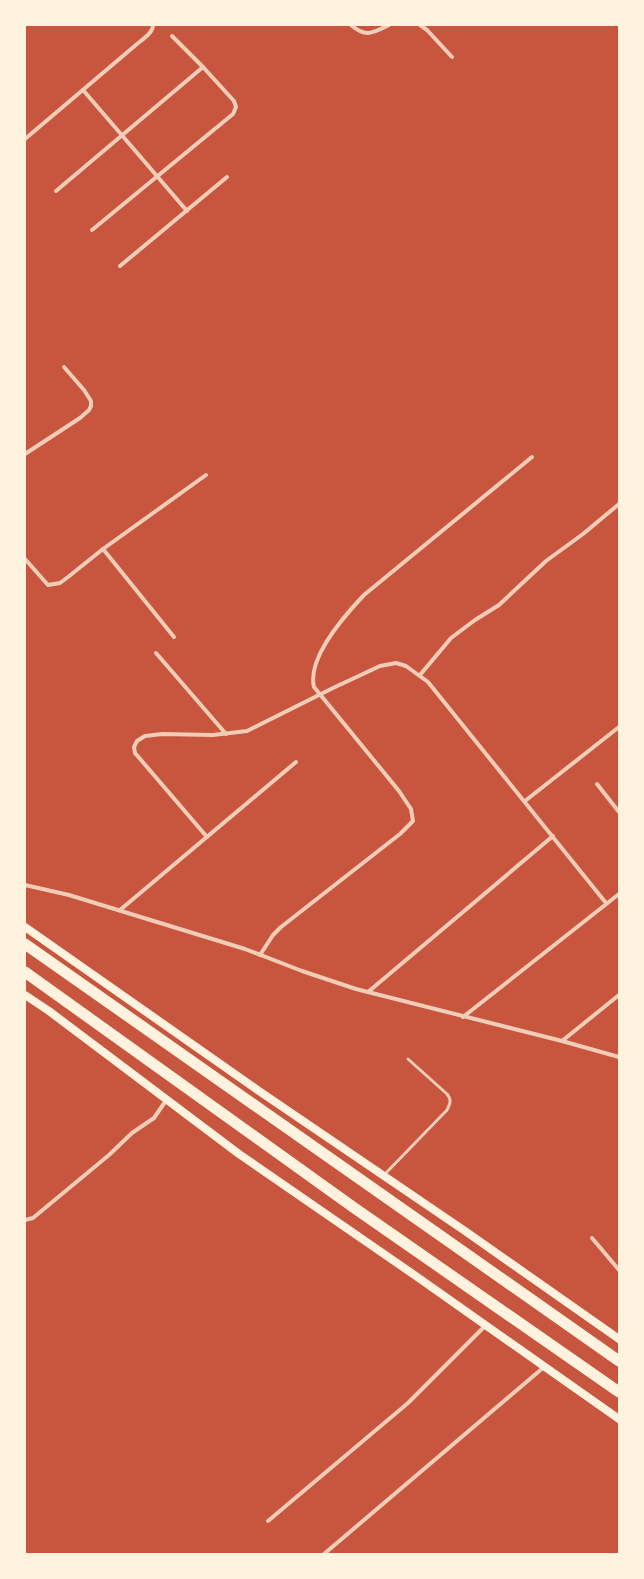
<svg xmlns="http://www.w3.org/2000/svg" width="644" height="1579" font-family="Signika,sans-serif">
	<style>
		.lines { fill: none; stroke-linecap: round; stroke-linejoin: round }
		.service { stroke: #f1ccb7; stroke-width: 3 }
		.minor { stroke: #f1ccb7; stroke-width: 4 }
		.secondary { stroke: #fff3e0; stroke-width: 8 }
		.trunk { stroke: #fff3e0; stroke-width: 11 }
	</style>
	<rect width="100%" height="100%" fill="#c8553d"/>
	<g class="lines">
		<!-- service -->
		<path class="service" d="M384,1175l63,-65c3,-6 5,-10 0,-16l-39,-35"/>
		<!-- minor -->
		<g class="minor">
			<path d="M351,25c15,13 22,8 38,0"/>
			<polyline points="420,25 427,30 452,57"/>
			<polyline points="83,90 187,211"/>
			<path d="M25,139l112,-95c6,-5 16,-11 16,-19"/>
			<polyline points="56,191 203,67"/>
			<polyline points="92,230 233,114 236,107 234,101 203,67 172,36"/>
			<polyline points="120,266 227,177"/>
			<polyline points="25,454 80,418 89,410 91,406 91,401 84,390 64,367"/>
			<polyline points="103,549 174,637"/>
			<polyline points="25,559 48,585 60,583 68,577 103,549 206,475"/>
			<polyline points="156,653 226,734"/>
			<polyline points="420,675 451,638 475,620 499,605 546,561 583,534 619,504"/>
			<polyline points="597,784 619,812"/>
			<polyline points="525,801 619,727"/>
			<polyline points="207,837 135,753 134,747 137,741 145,736 162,734 213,735 247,731 333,688 380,666 396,663 406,666 428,682 606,903"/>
			<polyline points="25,885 69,895 245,949 302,971 356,989 562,1041 619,1057"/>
			<polyline points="120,910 296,762"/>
			<path d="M260,955l13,-20 8,-8 119,-93 13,-13 -2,-12 -12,-18 -85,-104c-7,-29 31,-72 50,-92l168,-138"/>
			<polyline points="368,992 553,836"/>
			<polyline points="463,1017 619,894"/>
			<polyline points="562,1041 619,995"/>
			<polyline points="25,1220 33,1218 39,1213 109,1155 132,1133 154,1118 167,1099"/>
			<polyline points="592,1238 619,1270"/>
			<polyline points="268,1521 408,1403 486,1325"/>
			<polyline points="324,1554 544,1367"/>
		</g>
		<!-- secondary -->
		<g class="secondary">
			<polyline points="25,927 259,1091 465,1231 619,1339"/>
			<polyline points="25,995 49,1011 239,1154 413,1274 619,1419"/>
		</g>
		<!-- trunk -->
		<g class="trunk">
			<polyline points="25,944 619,1361"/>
			<polyline points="25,972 353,1207 619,1392"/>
		</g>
	</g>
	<!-- border -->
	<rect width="644" height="1579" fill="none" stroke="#fff3e0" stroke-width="52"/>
</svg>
